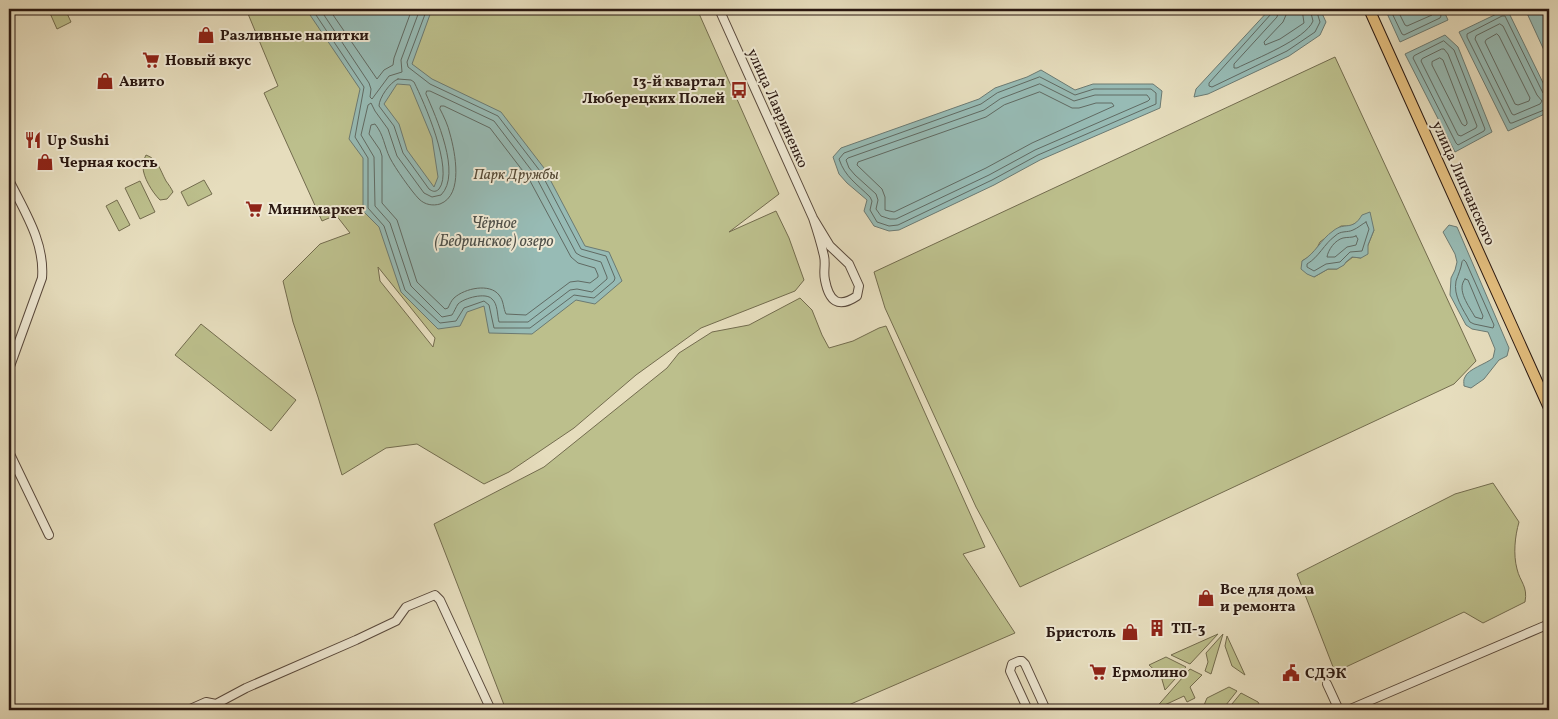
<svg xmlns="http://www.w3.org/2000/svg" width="1558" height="719" font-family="Vollkorn,serif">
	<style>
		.green { fill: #bcbf8c; stroke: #736c4e; fill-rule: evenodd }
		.water { fill: #97bbb5; stroke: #6b7a73; fill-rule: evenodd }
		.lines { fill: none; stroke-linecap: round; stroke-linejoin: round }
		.shore { stroke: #606a63; stroke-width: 1 }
		.minor-casing { stroke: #59493c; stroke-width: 10 }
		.major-casing { stroke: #2a1811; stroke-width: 12 }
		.minor { stroke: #efe9d4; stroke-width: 8 }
		.major { stroke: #e3be7e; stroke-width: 10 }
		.labels { text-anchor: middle; stroke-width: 4; stroke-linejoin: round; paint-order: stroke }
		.poi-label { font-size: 15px; font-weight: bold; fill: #2a1811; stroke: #efe9d4; text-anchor: start }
		.street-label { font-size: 15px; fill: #2a1811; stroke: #efe9d4 }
		.park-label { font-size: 15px; font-style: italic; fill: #564a36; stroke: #efe9d4 }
		.water-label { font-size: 16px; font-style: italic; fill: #50514a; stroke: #efe9d4 }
	</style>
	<rect width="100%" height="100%" fill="#e6ddbd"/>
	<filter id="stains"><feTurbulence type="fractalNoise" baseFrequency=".004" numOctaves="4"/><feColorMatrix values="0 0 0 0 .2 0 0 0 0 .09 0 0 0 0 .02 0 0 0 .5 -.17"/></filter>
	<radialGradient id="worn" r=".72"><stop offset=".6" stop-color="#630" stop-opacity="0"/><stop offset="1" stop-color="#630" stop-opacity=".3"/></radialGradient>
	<!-- green -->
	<g class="green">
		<polygon points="53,9 65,9 71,22 57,29 49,11"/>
		<path d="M246,9h451l82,185 -50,38 47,-21 13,27 15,42 -9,11 -94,37 -65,47 -62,53 -65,44 -25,12 -67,-40 -31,4 -44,27 -24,-78 -25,-75 -10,-41 37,-37 30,-11 -14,-18 -14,6 -58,-128 14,-7zM378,267l57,71 -2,9 -53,-66z"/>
		<path d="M1335,57l141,304 -22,23 -434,203 -44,-80 -91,-199 -11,-36zM1358,222l16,8 -6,15 -7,13 -8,-1 -16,12h-9l-14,8 -12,-16 8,-5 6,-6 4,-8 21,-16h9z"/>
		<path d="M146,155c12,4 14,15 20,26 3,4 5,7 7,11l-6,7 -7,1c-8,-8 -17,-23 -17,-33 0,-5 1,-8 3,-12z"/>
		<polygon points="204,180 212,194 188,206 181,192"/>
		<polygon points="140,181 155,212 140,219 125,188"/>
		<polygon points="117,200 130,225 119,231 106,206"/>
		<polygon points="800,298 812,310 822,335 829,348 853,341 879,328 886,326 985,547 963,554 1015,633 837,710 506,710 434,524 544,467 667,368 679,353 712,332 749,325"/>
		<polygon points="201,324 296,400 271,431 175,355"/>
		<path d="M1493,483l26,39c-4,14 -6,32 -2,47 3,13 11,17 8,33l-42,21 -19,-11 -129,60 -38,-98 158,-80z"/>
		<polygon points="1218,634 1190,664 1171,655"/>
		<polygon points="1223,634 1211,674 1205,671 1208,662 1206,653"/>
		<polygon points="1227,636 1245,675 1232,666 1225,646"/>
		<polygon points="1166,657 1186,667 1165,690 1161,676 1149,665"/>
		<polygon points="1190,669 1202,675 1190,687 1195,698 1187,702 1184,696 1154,710"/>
		<polygon points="1229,687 1237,691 1222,710 1202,710 1207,698"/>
		<polygon points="1241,693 1258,702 1261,708 1255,710 1227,710"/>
	</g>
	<!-- water -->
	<g class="water">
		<path d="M306,9h126l-20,55 20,15 69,33 43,56 41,78 24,6 13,29 -27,23 -19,-4 -44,34 -43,-1 -5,-27 -17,6 -7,14 -22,3 -37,-37 -22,-65 -16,-16v-53l-14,-19 11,-50zM397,84l13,1 22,53 6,39 -4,10 -27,-37 -8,-26 -15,-20z"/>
		<polygon points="1270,9 1320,9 1326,22 1320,35 1289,56 1208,94 1194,97 1196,89"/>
		<polygon points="1385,9 1443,9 1448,20 1400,42"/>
		<polygon points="1507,9 1549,95 1549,112 1508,131 1459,32"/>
		<polygon points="1525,9 1549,9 1549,61"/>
		<polygon points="1445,35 1458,47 1492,132 1455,152 1405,54"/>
		<polygon points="1041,70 1075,90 1093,84 1153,84 1162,91 1160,108 1040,160 994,185 899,230 889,231 874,226 864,211 867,200 847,183 839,174 833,157 841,148 979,99 995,88 1027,77"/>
		<path d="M1370,212l4,18 -6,15v9l-7,4 -9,-1 -6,5 -2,3 -7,4h-9l-14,8 -7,-3 -6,-5 1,-8c14,-8 18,-21 31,-30 12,-10 19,1 29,-16z"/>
		<path d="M1449,225l8,2 52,121 -2,8 -8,4 -15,19 -13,9 -7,-2c0,-3 -1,-6 1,-9 3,-8 21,-13 28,-19l2,-9 -7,-17 -16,-3 -6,-4 -16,-30 1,-17 4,-8 2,-8 -2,-8 -12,-22z"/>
	</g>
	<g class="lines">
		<!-- shore -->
		<g class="shore">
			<polyline points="312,9 364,87 355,137 368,158 368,208 384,226 405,290 440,323 456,321 464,308 484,301 489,305 494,328 530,328 574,295 594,298 614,281 615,278 606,256 581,249 540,171 498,116 430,84 408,67 407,62 427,9"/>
			<polyline points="320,9 369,83 371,89 370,97 372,99 389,76 402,72 401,60 420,9"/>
			<polyline points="329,9 377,79 384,70 393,65 394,58 412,9"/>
			<polyline points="1273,9 1271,14 1209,83 1209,86 1212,87 1287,51 1315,32 1320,22 1316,9"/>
			<path d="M1279,9l-2,8 -43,47v4h3c18,-9 69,-29 76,-47l-3,-12"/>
			<polyline points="1287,9 1286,15 1283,22 1264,42 1265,45 1280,39 1304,23 1302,9"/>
			<polyline points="1390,9 1402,34 1404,35 1440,18 1441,16 1439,9"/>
			<polyline points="1397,9 1405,25 1407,26 1432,15 1433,9"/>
			<polygon points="1500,24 1503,26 1537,95 1542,101 1540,104 1514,115 1512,114 1475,39 1476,36"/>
			<polygon points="1497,34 1499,36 1530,98 1529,101 1518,105 1515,104 1485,42 1486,40"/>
			<polygon points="1444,41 1454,50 1485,129 1484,131 1458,145 1456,143 1413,58 1414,56"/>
			<polygon points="1442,49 1444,49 1448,54 1477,126 1476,128 1461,136 1458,135 1421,61 1422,59"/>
			<polygon points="1440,58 1443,60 1467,122 1467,124 1465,126 1462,124 1432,65 1432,62"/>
			<path d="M1040,77l35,18 19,-6h57l5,4v11l-118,51 -46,25 -94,45 -9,1 -12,-4 -7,-12 2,-9 -2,-4c-13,-13 -25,-20 -31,-38l5,-6 137,-49 16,-11z"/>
			<path d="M398,79l13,1 3,2c10,20 40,88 25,107 -4,4 -7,2 -10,0l-26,-36 -9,-27 -15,-20c0,-8 11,-24 19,-27z"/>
			<polygon points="1040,84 1074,101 1095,95 1147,95 1150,99 1148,101 1035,150 989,175 896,219 890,219 881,216 876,209 878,200 876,194 855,175 849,168 846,160 848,158 984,110 1000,99"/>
			<path d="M427,91h3l64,30 41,54 41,78 5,3 20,6 6,15v2l-15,13 -15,-3 -7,1 -42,32h-29c-2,-7 -1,-18 -7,-23 -6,-7 -28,-1 -34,5 -2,3 -4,8 -6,11l-10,2 -31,-31 -21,-63 -15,-17 -1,-49 -13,-22 7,-30 3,-2 4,8 13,18 9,27 27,37 8,4 9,-2c21,-21 -5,-78 -15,-101z"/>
			<polygon points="1040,92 1072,108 1079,108 1096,103 1112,103 1114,106 1032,143 986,168 894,212 885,210 885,197 882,189 857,165 858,162 986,117 1004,105"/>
			<polyline points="1549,96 1545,95 1543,93 1505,16 1502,16 1467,34 1467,37 1510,123 1512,123 1549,108"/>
			<path d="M441,106h3l46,22 39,51 42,78 7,6 17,5 3,7v2l-8,6 -12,-2 -8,1 -44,33 -20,-1c-3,-6 -2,-13 -7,-19 -9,-12 -34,-7 -45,3 -3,3 -4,6 -6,10l-3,1 -28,-27 -20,-62 -15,-17v-47l-2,-6 -11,-16 2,-9 4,-1c9,11 9,22 15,34 5,10 22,34 29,41 6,6 14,7 21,5 24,-9 15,-52 10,-70 -2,-9 -6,-17 -10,-25z"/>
			<path d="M1366,222l3,7 -7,22 -12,1 -10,10 -14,2 -12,7 -7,-4v-3c12,-7 17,-20 28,-28 6,-6 12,-3 18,-6 5,-2 9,-6 13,-8z"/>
			<path d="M1356,236l2,3 -2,6 -9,2 -12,10h-8c1,-7 8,-17 16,-19 4,-1 9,0 13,-2z"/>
			<path d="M1464,260l2,2 28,63 -1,3 -19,-4 -4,-2c-7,-13 -17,-26 -14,-41 2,-6 5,-12 6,-19z"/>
			<path d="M1465,279l3,1 15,36 -1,3 -7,-2c-6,-11 -19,-27 -10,-38z"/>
		</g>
		<!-- minor casing -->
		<g class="minor-casing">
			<g id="minor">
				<path d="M719,9l94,209 17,28 19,18 10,22 -2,10c-19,13 -28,5 -32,-16 -2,-8 1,-16 -1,-24 -3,-13 -7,-26 -11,-38"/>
				<path d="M9,180c15,31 36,62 33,98l-33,91"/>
				<polyline points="9,452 49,535"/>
				<polyline points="1327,684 1339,710"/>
				<polyline points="188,710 206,702 216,704 246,688 356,640 396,621 406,607 435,595 440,600 491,710"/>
				<polyline points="1028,710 1010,671 1012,664 1019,661 1022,661 1025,664 1046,710"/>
				<polyline points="1348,710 1549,624"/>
			</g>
		</g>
		<!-- major casing -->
		<g class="major-casing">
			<polyline id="major" points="1369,9 1549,408"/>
		</g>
		<!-- minor -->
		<use href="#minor" class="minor"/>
		<!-- major -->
		<use href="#major" class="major"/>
	</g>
	<!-- icons -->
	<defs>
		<g id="shop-bare" transform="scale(1.35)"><path d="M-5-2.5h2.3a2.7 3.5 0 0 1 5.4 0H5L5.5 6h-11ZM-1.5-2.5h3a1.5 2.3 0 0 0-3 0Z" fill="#8f2418" stroke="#efe9d4" stroke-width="2.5" paint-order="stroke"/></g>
		<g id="supermarket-bare" transform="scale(1.35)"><path d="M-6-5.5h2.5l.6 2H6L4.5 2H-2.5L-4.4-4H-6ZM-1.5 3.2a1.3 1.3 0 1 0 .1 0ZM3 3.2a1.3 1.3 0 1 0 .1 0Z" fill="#8f2418" stroke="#efe9d4" stroke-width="2.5" paint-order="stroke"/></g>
		<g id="bus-bare" transform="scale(1.35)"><path d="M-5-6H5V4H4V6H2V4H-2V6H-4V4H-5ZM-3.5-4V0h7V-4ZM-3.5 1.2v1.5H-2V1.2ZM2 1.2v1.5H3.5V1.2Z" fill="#8f2418" stroke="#efe9d4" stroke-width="2.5" paint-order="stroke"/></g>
		<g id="restaurant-bare" transform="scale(1.35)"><path d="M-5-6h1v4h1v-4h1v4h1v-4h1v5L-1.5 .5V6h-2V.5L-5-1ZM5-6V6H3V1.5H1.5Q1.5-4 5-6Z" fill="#8f2418" stroke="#efe9d4" stroke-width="2.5" paint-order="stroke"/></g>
		<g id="building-bare" transform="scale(1.35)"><path d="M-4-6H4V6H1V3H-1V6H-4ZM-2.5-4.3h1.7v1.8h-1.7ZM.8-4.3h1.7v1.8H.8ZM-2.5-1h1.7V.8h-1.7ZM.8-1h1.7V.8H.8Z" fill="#8f2418" stroke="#efe9d4" stroke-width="2.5" paint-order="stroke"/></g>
		<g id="civic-bare" transform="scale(1.35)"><path d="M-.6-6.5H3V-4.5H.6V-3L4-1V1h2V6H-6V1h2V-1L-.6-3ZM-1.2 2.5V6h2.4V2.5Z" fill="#8f2418" stroke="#efe9d4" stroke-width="2.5" paint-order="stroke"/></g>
	</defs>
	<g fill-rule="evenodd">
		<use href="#shop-bare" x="206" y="35"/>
		<use href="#supermarket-bare" x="151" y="60"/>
		<use href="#shop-bare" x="105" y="81"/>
		<use href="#bus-bare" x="739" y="90"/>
		<use href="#restaurant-bare" x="33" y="140"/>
		<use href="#shop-bare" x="45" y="162"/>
		<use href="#supermarket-bare" x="254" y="209"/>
		<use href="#shop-bare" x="1206" y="598"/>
		<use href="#building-bare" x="1157" y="628"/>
		<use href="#shop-bare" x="1130" y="632"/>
		<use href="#supermarket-bare" x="1098" y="672"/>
		<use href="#civic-bare" x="1291" y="673"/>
	</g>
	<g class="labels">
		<!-- poi labels -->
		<g class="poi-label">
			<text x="220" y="40">Разливные напитки</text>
			<text x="165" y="65">Новый вкус</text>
			<text x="119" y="86">Авито</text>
			<text x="725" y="86" text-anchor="end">13-й квартал<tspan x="725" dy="17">Люберецких Полей</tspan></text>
			<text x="47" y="145">Up Sushi</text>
			<text x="59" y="167">Черная кость</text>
			<text x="268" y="214">Минимаркет</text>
			<text x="1220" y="594">Все для дома<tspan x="1220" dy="17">и ремонта</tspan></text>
			<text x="1171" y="633">ТП-3</text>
			<text x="1116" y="637" text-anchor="end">Бристоль</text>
			<text x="1112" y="677">Ермолино</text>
			<text x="1305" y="678">СДЭК</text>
		</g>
		<!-- street labels -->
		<g class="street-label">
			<text transform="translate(778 108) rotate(66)" y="5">улица Лавриненко</text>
			<text transform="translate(1464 183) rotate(66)" y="5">улица Липчанского</text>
		</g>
		<!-- park labels -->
		<g class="park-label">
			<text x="516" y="179">Парк Дружбы</text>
		</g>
		<!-- water labels -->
		<g class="water-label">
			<text x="494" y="228">Чёрное<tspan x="494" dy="18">(Бедринское) озеро</tspan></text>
		</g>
	</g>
	<!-- margin -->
	<rect width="1558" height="719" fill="none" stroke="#e6ddbd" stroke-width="30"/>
	<rect x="10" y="10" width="1538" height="699" fill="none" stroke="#2a1811" stroke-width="2.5"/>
	<rect x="15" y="15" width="1528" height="689" fill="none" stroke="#2a1811"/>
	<rect width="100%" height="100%" filter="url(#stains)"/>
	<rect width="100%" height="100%" fill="url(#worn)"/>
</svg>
